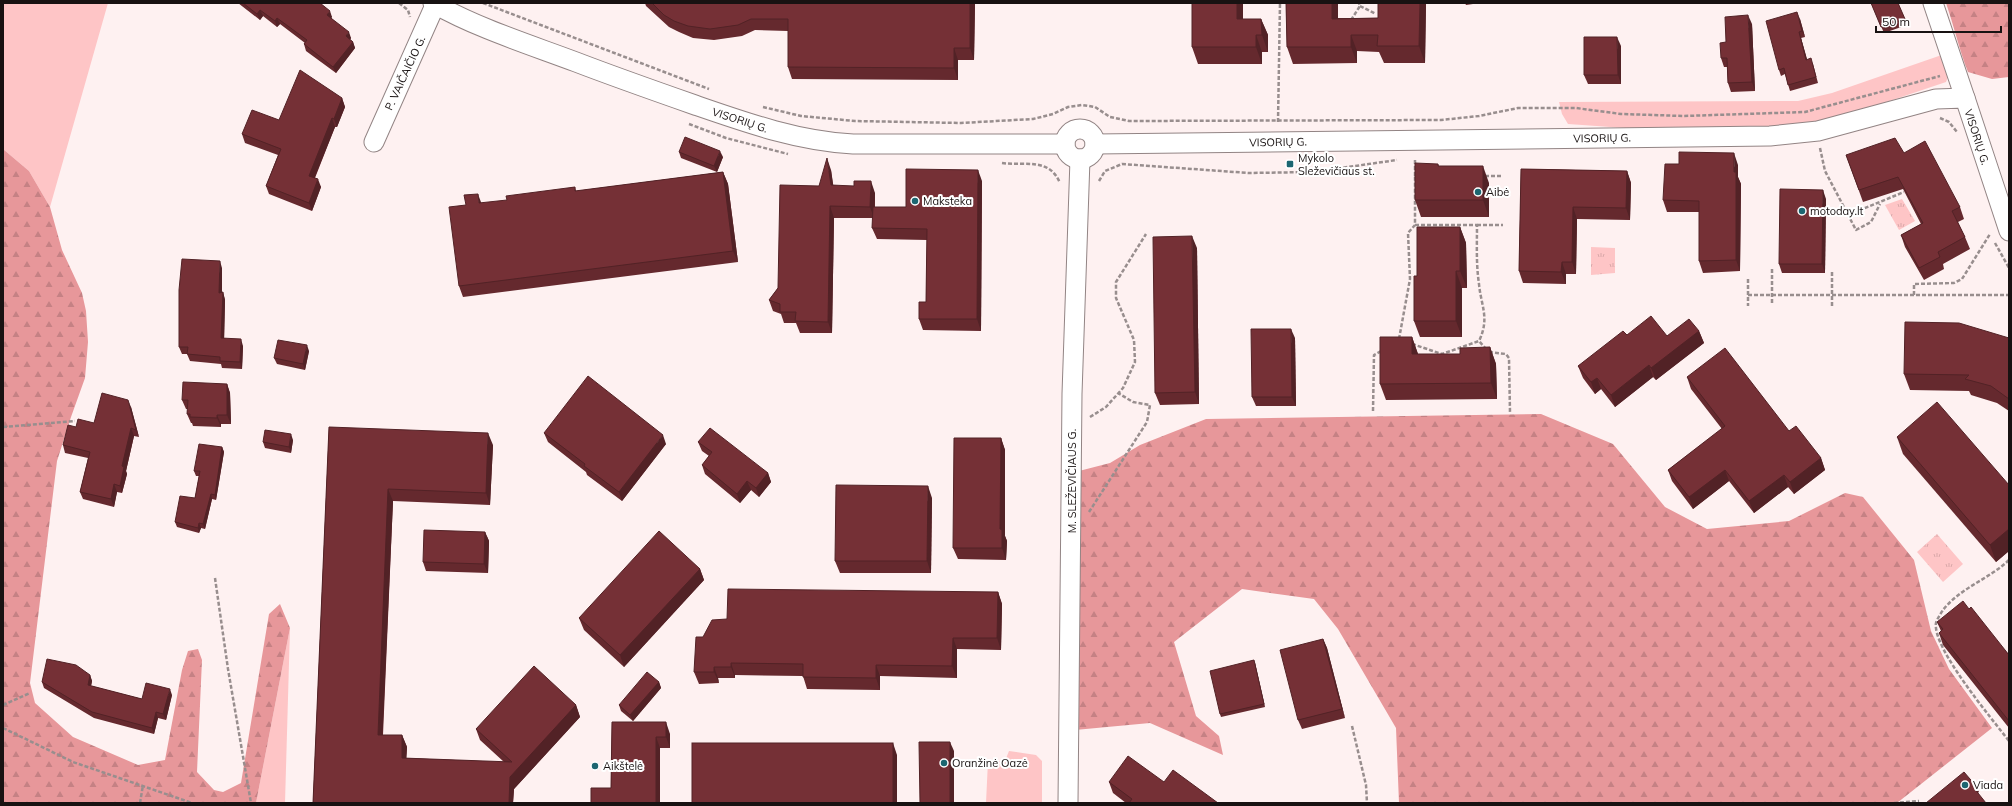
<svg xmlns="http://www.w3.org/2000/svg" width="2012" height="806" font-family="Mulish,sans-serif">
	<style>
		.green { fill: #fec5c6 }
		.forest { fill: url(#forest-firs) }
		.park { fill: url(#park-tufts) }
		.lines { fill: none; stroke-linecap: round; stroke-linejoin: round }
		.minor-casing { stroke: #928484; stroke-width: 21 }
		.path { stroke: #988e8e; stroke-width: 2.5; stroke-dasharray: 4 2; stroke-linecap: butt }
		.minor { stroke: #fff; stroke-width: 19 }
		.wall { fill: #65292e }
		.shaded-wall { fill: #522226 }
		.building { fill: #753036; stroke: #522226 }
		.poi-dot { fill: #1c6671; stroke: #fff; stroke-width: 1.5 }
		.labels { text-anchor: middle; stroke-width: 4; stroke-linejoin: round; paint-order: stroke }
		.street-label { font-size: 11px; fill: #181212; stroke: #fff }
		.poi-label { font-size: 11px; fill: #181212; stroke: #fff; text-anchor: start }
	</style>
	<defs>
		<pattern id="forest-firs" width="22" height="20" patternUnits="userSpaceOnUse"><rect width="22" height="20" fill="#e7979a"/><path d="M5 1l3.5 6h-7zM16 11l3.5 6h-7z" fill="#c58184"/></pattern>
		<pattern id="park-tufts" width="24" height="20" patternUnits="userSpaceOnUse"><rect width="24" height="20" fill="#fec5c6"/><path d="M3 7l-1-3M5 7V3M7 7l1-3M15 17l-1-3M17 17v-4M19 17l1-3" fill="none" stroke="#d9a8a9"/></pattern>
	</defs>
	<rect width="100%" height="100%" fill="#fef1f1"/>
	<!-- green -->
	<g class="green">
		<polygon points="3,3 108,3 50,207 29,171 3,149"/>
		<polygon points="1959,49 1946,82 1842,117 1783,127 1639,129 1568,124 1562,114 1559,102 1798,101 1832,93"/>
		<polygon points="290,628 285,803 256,803"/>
		<polygon points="1009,751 1036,755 1042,761 1042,803 986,803 988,761 1005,761"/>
	</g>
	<!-- forest -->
	<g class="forest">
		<path d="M1946,3h63v74l-17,2 -24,-7c-9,-23 -14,-46 -22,-69z"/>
		<polygon points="3,149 29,171 50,207 62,250 82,293 86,311 88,342 85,378 71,417 57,461 30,683 35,703 73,737 138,765 165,760 182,670 188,651 198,649 202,660 197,772 214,790 223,792 241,783 269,614 280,604 290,628 256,803 3,803"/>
		<polygon points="1541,414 1613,444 1665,507 1707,529 1789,521 1845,493 1863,497 1914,560 1931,631 1949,669 1992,728 1897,803 1399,803 1396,728 1338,629 1314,599 1242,589 1174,642 1196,716 1219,736 1223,755 1150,723 1075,730 1079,471 1110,463 1140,445 1206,419"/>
	</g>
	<!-- park -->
	<g class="park">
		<polygon points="1902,199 1915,221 1899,230 1885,205"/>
		<polygon points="1591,247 1615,248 1615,273 1591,275"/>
		<polygon points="1937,534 1963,564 1943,582 1917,552"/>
	</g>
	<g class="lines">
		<!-- minor casing -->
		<g class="minor-casing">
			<g id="minor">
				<path d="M433,3c44,25 95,41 143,59 39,15 79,29 119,43 52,18 103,36 158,39h212"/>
				<polyline points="1933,3 1965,98"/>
				<circle cx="1080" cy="144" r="15"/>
				<polyline points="374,142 436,3"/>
				<polyline points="1095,144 1770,136 1818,131 1936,99 1965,98 2009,231"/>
				<polyline points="1068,803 1072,394 1080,159"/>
			</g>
		</g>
		<!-- path -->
		<g class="path">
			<polyline points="399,3 408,10 410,17"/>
			<polyline points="483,3 709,89"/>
			<polyline points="1360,6 1376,14"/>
			<polyline points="1351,20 1360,6 1359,3"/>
			<polyline points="763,107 801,116 855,121 961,123 1033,119 1053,114 1068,107 1082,105 1095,107 1110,117 1129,121 1441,120 1479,116 1518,108 1576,108 1621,114 1684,116 1805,112 1940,76"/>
			<polyline points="1940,118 1949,122 1957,132"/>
			<polyline points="1278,122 1280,3"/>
			<polyline points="689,124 726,138 788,154"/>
			<polyline points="1820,148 1825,171 1856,230 1871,222 1880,204"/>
			<path d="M1002,163c23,3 47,-6 58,20"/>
			<polyline points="1415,176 1415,158"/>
			<polyline points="1485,176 1503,176"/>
			<polyline points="1099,181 1105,171 1122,164 1249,173 1313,172 1397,160"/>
			<polyline points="1848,215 1904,192"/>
			<path d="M1415,225h62c0,19 -1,39 2,59 2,22 11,34 0,57"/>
			<polyline points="1477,225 1503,225"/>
			<polyline points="1995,243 2009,268"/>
			<polyline points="1772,269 1772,305"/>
			<polyline points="1748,279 1748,306"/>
			<polyline points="1748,295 2009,295"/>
			<polyline points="1914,295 1914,284 1954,283 1962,279 1990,234"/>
			<polyline points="1832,306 1832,271"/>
			<polyline points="1399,339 1410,279 1408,233 1415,225 1415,176 1418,176"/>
			<polyline points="1412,344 1442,354 1479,341 1486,349"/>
			<polyline points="1489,352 1506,354 1509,358 1510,412"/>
			<polyline points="1373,411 1374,355 1383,350"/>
			<polyline points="1090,417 1106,407 1123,388 1135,362 1134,340 1116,298 1116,282 1146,234"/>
			<polyline points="3,427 75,421"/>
			<polyline points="1089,512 1147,422 1150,405 1133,402 1118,393"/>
			<path d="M2009,560c-20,19 -49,28 -66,50 -2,3 -6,9 -7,13 -4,25 57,97 73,118"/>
			<polyline points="215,578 228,669 251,803"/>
			<polyline points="3,705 30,693"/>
			<polyline points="1352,726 1366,785 1367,803"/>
			<polyline points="3,728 73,762 192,803"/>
			<polyline points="140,803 143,785"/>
			<polyline points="1894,803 1919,801"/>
		</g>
		<!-- minor -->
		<use href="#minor" class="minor"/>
	</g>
	<!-- wall -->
	<g class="wall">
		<polygon points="238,3 320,3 332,17 331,18 351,38 350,40 353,42 355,48 336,73 306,51 304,44 305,43 280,24 277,27 263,16 260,20"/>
		<polygon points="645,3 975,3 974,60 958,60 958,80 792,79 788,67 788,31 755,30 742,36 714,40 693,38 679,32 669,27 646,6"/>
		<polygon points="1192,3 1243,3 1243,19 1261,19 1268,35 1268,52 1262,52 1262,64 1198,64 1192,47"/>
		<polygon points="1286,3 1338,3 1338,18 1378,18 1378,3 1426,3 1425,63 1384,63 1379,52 1357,51 1357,63 1293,64 1287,47"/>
		<polygon points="1465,3 1480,3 1466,5"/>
		<polygon points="1871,3 1898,3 1907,25 1884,33"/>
		<polygon points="1800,19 1805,37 1801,38 1807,60 1813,64 1818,83 1790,91 1785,74 1781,76 1779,70"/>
		<polygon points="1752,24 1755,91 1731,92 1728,83 1727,67 1724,67 1721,58"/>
		<polygon points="1621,46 1621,84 1588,84 1584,75"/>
		<polygon points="342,98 345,107 337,127 335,127 315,178 321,187 312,211 269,194 266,186 278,155 245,143 242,134"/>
		<polygon points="679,152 723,157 717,172 681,158"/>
		<polygon points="1904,153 1960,207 1964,219 1958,222 1965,237 1970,249 1943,264 1944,269 1924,280 1905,247 1901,235 1921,224 1903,189 1863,202 1846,155"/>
		<polygon points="1438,164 1439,166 1489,183 1489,217 1421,217 1415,200"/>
		<polygon points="1738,165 1738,177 1741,184 1740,271 1703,273 1699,261 1699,212 1667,212 1663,200"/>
		<polygon points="1521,169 1627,171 1631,183 1630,220 1577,219 1576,274 1566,274 1566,284 1523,283 1519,271"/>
		<polygon points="831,170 833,185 875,193 875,207 906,207 982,181 981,331 923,330 919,319 926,302 927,240 877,239 872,228 873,218 834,218 832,333 800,333 796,323 784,323 781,314 773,311 769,300 778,288 819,186"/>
		<polygon points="723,172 728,184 738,262 463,297 459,286 507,200 575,187 576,191"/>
		<polygon points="1826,199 1825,273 1782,273 1779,264"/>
		<polygon points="1460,227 1466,243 1467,288 1462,288 1462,337 1420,337 1414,321 1417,276"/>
		<polygon points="1197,248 1199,404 1160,405 1155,393"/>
		<polygon points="222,268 222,293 223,292 225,300 224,338 243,346 242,369 222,368 221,364 190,361 187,354 182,354 179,347"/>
		<polygon points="1699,331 1704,343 1656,380 1653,377 1615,407 1601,389 1595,394 1583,378 1578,366 1627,335 1667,336"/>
		<polygon points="1412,337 1418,354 1460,354 1490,347 1496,364 1497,399 1386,400 1380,384"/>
		<polygon points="1295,338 1296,406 1256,406 1252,397"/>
		<polygon points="2009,338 2009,411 1997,403 1971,395 1969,391 1910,390 1904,374"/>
		<polygon points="309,351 305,370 277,364 274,358"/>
		<polygon points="1687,377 1789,431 1821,458 1825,470 1794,494 1788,487 1754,513 1729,481 1693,509 1672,481 1668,470 1722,429 1691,389"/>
		<polygon points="227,384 230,393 231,424 221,424 221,427 193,426 192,423 191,423 187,414 188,409 186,409 182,400"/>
		<polygon points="131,407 139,437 134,436 126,471 127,474 122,493 117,492 114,507 83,499 80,492 88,458 65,453 63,445 76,427 94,423"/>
		<polygon points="329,427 493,445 490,505 393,501 383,735 402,735 407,747 406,758 504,762 480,740 476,729 576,705 580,717 514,789 513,803 313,803"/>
		<polygon points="544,433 666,444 622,501 587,475 586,472 548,442"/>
		<polygon points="1897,437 2009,485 2009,551 1996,562 1903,454"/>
		<polygon points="1001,438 1005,450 1005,536 1007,541 1006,560 958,559 953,548"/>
		<polygon points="293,440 291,453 265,448 263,442"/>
		<polygon points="698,442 768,473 771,482 759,497 751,490 740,503 705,474 702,465 709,456 702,451"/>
		<polygon points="222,447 224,452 216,500 212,499 205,529 201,528 199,533 177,527 175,522 195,498 199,476 196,476 194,471"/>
		<polygon points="932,498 931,573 840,573 835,561"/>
		<polygon points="485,532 489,541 488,573 426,571 423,562"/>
		<polygon points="700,569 704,580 624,667 584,630 579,618"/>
		<polygon points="998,592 1002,604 1001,650 957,649 957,678 880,676 880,690 807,689 803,676 735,675 735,678 718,678 719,683 699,684 694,672 703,637"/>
		<polygon points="1969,609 2009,655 2009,728 1943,645 1939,633 1941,631 1937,622"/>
		<polygon points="1323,639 1327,648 1345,718 1302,729 1298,720"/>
		<polygon points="1255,663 1265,707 1221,717 1220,714"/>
		<polygon points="90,675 92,681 91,686 142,699 172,695 166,720 158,718 154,734 94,718 44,688 42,682"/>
		<polygon points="659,682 661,688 633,721 621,711 619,705"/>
		<polygon points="612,722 670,734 670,748 660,748 611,788"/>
		<polygon points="1109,782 1164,782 1218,803 1126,803 1113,793"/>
	</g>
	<!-- shaded-wall -->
	<g class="shaded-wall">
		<polygon points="970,3 975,3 974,60 970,48"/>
		<polygon points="1237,3 1243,3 1243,36 1237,19"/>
		<polygon points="1332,3 1338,3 1338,35 1332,19"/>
		<polygon points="1420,3 1426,3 1425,63 1419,46"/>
		<polygon points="260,10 263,16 260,20 257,14"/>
		<polygon points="330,11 332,17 329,21 327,15"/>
		<polygon points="1797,12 1800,19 1805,37 1802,31"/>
		<polygon points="1748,15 1752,24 1755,91 1752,82"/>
		<polygon points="277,18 280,24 277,27 275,21"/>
		<polygon points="1261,19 1268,35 1268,52 1262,35"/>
		<polygon points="349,32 351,38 348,42 346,36"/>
		<polygon points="1799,32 1801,38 1809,66 1806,60"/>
		<polygon points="1256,35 1262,52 1262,64 1256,47"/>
		<polygon points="1351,35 1357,51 1357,63 1351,47"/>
		<polygon points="1617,37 1621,46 1621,84 1618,75"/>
		<polygon points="353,42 355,48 336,73 333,67"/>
		<polygon points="954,48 958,60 958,80 954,68"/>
		<polygon points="342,98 345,107 337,127 334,119"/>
		<polygon points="332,118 335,127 312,184 309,176"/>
		<polygon points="720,151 723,157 717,172 714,166"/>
		<polygon points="1734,153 1738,165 1738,177 1741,184 1740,271 1736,260"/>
		<polygon points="827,158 831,170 835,197 831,185"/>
		<polygon points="1483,166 1489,183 1489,217 1483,200"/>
		<polygon points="978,170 982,181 981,331 977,319"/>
		<polygon points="1627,171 1631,183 1630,220 1626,208"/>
		<polygon points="723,172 728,184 738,262 733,251"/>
		<polygon points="318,179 321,187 312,211 309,203"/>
		<polygon points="871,181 875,193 874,218 870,207"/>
		<polygon points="1823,190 1826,199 1825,273 1822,264"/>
		<polygon points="478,194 482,205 479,203"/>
		<polygon points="830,206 834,218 832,333 828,322"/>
		<polygon points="1573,207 1577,219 1576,274 1572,262"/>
		<polygon points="1460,227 1466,243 1467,288 1460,271"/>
		<polygon points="1192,236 1197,248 1199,404 1195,392"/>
		<polygon points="220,261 222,268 222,300 219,293"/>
		<polygon points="1562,262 1566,274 1566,284 1561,272"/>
		<polygon points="1456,271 1462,288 1462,337 1456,321"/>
		<polygon points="223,292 225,300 224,345 221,338"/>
		<polygon points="1291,329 1295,338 1296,406 1292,397"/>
		<polygon points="1699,331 1704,343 1656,380 1651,368"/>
		<polygon points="1412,337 1418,354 1418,371 1412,354"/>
		<polygon points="241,339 243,346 242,369 240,362"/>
		<polygon points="307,345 309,351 305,370 303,364"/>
		<polygon points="1490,347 1496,364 1497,399 1491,383"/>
		<polygon points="1649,365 1653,377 1615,407 1611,395"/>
		<polygon points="1597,378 1601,389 1595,394 1591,382"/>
		<polygon points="227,384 230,393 231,424 227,415"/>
		<polygon points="128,400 131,407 139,437 136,430"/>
		<polygon points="217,415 221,424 221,427 217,418"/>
		<polygon points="131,428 134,436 126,471 127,474 122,493 120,486 122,466"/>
		<polygon points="488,433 493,445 490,505 486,493"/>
		<polygon points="291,434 293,440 291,453 289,447"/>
		<polygon points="663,435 666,444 622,501 619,492"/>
		<polygon points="1001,438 1005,450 1005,536 1007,541 1006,560 1002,548 1000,529"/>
		<polygon points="222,447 224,452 216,500 215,495"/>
		<polygon points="1821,458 1825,470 1794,494 1790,482"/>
		<polygon points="1725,470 1729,481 1693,509 1689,497"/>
		<polygon points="768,473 771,482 759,497 756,488"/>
		<polygon points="1784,475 1788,487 1754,513 1749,501"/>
		<polygon points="747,481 751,490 740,503 737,494"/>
		<polygon points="114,484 117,492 114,507 111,499"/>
		<polygon points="928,486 932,498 931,573 927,561"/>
		<polygon points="388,489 393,501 382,746 378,735"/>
		<polygon points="211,494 212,499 205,529 203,524"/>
		<polygon points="199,523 201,528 199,533 198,528"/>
		<polygon points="2009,529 2009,551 1996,562 1990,545"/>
		<polygon points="485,532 489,541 488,573 484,564"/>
		<polygon points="700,569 704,580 624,667 620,655"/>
		<polygon points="998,592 1002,604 1001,650 997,638"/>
		<polygon points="953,638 957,649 957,678 952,666"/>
		<polygon points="1323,639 1327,648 1345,718 1342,709"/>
		<polygon points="1254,660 1255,663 1265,707 1264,704"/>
		<polygon points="731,663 735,675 735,678 731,667"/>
		<polygon points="876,665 880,676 880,690 876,678"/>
		<polygon points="714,667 718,678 719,683 714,672"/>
		<polygon points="90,675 92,681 90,691 88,685"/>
		<polygon points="659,682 661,688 633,721 630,715"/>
		<polygon points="170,689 172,695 166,720 163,714"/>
		<polygon points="576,705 580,717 514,789 513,803 509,803 510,777"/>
		<polygon points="156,712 158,718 154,734 152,728"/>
		<polygon points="666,722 670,734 670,748 666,737"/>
		<polygon points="402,735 407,747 406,769 402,758"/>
		<polygon points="656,737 660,748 660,803 656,803"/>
		<polygon points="950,742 954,751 954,803 950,803"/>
		<polygon points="893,743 897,755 897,803 893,803"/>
		<polygon points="1976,786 1979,792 1976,794 1974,788"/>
	</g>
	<!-- building -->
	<g class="building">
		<polygon points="243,3 320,3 330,11 327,15 349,32 346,36 353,42 333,67 304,44 307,40 277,18 275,21 260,10 257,14"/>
		<polygon points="652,3 970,3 970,48 954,48 954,68 788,67 788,19 751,19 738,25 710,29 688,26 674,21 664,15"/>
		<polygon points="1192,3 1237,3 1237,19 1261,19 1262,35 1256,35 1256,47 1192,47"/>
		<polygon points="1286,3 1332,3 1332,19 1378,18 1378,3 1420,3 1419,46 1377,46 1378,35 1351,35 1351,47 1287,47"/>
		<polygon points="1871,3 1898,3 1905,19 1881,27"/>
		<polygon points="1797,12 1802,31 1799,32 1806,60 1811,58 1816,77 1788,85 1784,68 1779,70 1766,21"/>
		<polygon points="1748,15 1752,82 1728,83 1727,58 1721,58 1720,43 1726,42 1725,17"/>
		<polygon points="1584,37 1617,37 1618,75 1584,75"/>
		<polygon points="300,70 342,98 334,119 332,118 309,176 318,179 309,203 266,186 281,149 242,134 252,110 279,120"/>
		<polygon points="685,137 720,151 714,166 679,152"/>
		<polygon points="1895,138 1904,153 1925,141 1960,207 1952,211 1965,237 1938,252 1940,257 1919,268 1901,235 1923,223 1898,177 1859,190 1846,155"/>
		<polygon points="1679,152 1734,153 1734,172 1736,172 1736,260 1699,261 1699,201 1663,200 1665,164 1679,164"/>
		<polygon points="827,158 831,185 854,186 854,181 871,181 870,207 830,206 828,322 795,321 796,312 780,312 780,304 769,300 778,288 780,185 819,186"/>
		<polygon points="1415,163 1438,164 1438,166 1483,166 1483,200 1415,200"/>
		<polygon points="906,169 978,170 977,319 919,319 919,302 926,302 927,229 872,228 873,207 906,207"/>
		<polygon points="1521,169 1627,171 1626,208 1573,207 1572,262 1562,262 1561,272 1519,271"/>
		<polygon points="723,172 733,251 459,286 449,207 466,205 464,195 478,194 479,203 507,200 506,196 575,187 575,191"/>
		<polygon points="1780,189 1823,190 1822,264 1779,264"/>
		<polygon points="1417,227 1460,227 1460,271 1456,271 1456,321 1414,321 1414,276 1417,276"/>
		<polygon points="1192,236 1195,392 1155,393 1153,237"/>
		<polygon points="182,259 220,261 219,293 223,292 221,338 241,339 240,362 220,361 220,357 187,354 188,347 179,347 179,290"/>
		<polygon points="1651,316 1667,336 1689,319 1699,331 1651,368 1649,365 1611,395 1597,378 1591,382 1578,366 1623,331 1627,335"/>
		<polygon points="1905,322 1959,323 2009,338 2009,399 1991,386 1965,379 1969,375 1904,374"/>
		<polygon points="1251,329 1291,329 1292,397 1252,397"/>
		<polygon points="1380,337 1412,337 1412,354 1460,354 1460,348 1490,347 1491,383 1380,384"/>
		<polygon points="278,340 307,345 303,364 274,358"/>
		<polygon points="1725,348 1789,431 1796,426 1821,458 1790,482 1784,475 1749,501 1725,470 1689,497 1668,470 1725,426 1687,377"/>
		<polygon points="588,376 663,435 619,492 584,466 585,464 544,433"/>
		<polygon points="183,382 227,384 227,415 217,415 217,418 190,417 190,414 187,414 188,400 182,400"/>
		<polygon points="102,393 128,400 136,430 131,428 122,466 124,467 120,486 114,484 111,499 80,492 90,452 63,445 68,425 76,427 78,419 94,423"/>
		<polygon points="1937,402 2009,485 2009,529 1990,545 1897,437"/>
		<polygon points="329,427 488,433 486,493 388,489 378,735 402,735 402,758 512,762 476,729 534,666 576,705 510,777 509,803 313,803"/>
		<polygon points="710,428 768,473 756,488 747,481 737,494 702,465 712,452 698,442"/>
		<polygon points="265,430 291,434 289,447 263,442"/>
		<polygon points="954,438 1001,438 1000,529 1002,530 1002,548 953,548"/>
		<polygon points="199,444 222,447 215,495 211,494 203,524 199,523 198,528 175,522 180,496 195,498 200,471 194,471"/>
		<polygon points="836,485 928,486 927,561 835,561"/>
		<polygon points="424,530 485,532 484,564 423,562"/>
		<polygon points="659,531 700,569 620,655 579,618"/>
		<polygon points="728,589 998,592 997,638 953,638 952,666 876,665 876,678 803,677 803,664 731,663 731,667 714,667 714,672 694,672 696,637 703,637 712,620 727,619"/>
		<polygon points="1963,601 1969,609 1971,607 2009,655 2009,721 1939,633 1943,629 1937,622"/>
		<polygon points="1323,639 1342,709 1298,720 1280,650"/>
		<polygon points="47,659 76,665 90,675 88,685 142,699 146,683 170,689 163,714 156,712 152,728 92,712 42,682"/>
		<polygon points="1254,660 1264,704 1220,714 1210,671"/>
		<polygon points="647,672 659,682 630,715 619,705"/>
		<polygon points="612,722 666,722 666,737 656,737 656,803 591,803 591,788 611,788"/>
		<polygon points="919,742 950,742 950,803 920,803"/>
		<rect x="692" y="743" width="201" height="60"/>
		<polygon points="1128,756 1164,782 1173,770 1218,803 1129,803 1132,799 1109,782"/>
		<polygon points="1964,772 1976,786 1974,788 1986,803 1926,803"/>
	</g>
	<!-- markers -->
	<g class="poi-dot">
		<rect x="1286" y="160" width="8" height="8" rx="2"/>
		<circle cx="1478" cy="192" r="4"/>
		<circle cx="915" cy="201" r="4"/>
		<circle cx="1802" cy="211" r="4"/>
		<circle cx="944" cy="763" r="4"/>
		<circle cx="595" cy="766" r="4"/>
		<circle cx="1965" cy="785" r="4"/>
	</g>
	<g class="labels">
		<!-- street labels -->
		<g class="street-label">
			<text transform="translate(405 73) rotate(-65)" y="4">P. VAIČAIČIO G.</text>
			<text transform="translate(740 120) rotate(18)" y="4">VISORIŲ G.</text>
			<text transform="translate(1977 137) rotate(72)" y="4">VISORIŲ G.</text>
			<text transform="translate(1602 138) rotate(-1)" y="4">VISORIŲ G.</text>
			<text transform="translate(1278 142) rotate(-1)" y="4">VISORIŲ G.</text>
			<text transform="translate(1072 481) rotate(-90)" y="4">M. SLEŽEVIČIAUS G.</text>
		</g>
		<!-- poi labels -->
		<g class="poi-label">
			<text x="1298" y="162">Mykolo<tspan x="1298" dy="13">Sleževičiaus st.</tspan></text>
			<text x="1486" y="196">Aibė</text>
			<text x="923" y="205">Maksteka</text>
			<text x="1810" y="215">motoday.lt</text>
			<text x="952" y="767">Oranžinė Oazė</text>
			<text x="603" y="770">Aikštelė</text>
			<text x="1973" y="789">Viada</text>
		</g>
	</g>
	<!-- border -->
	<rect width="2012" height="806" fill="none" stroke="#181212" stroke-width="8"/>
	<!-- scale -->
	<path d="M1876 26v6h125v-6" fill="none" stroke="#181212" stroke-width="2"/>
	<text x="1882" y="26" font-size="12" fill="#181212" stroke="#ffffff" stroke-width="3" paint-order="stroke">50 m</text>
</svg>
